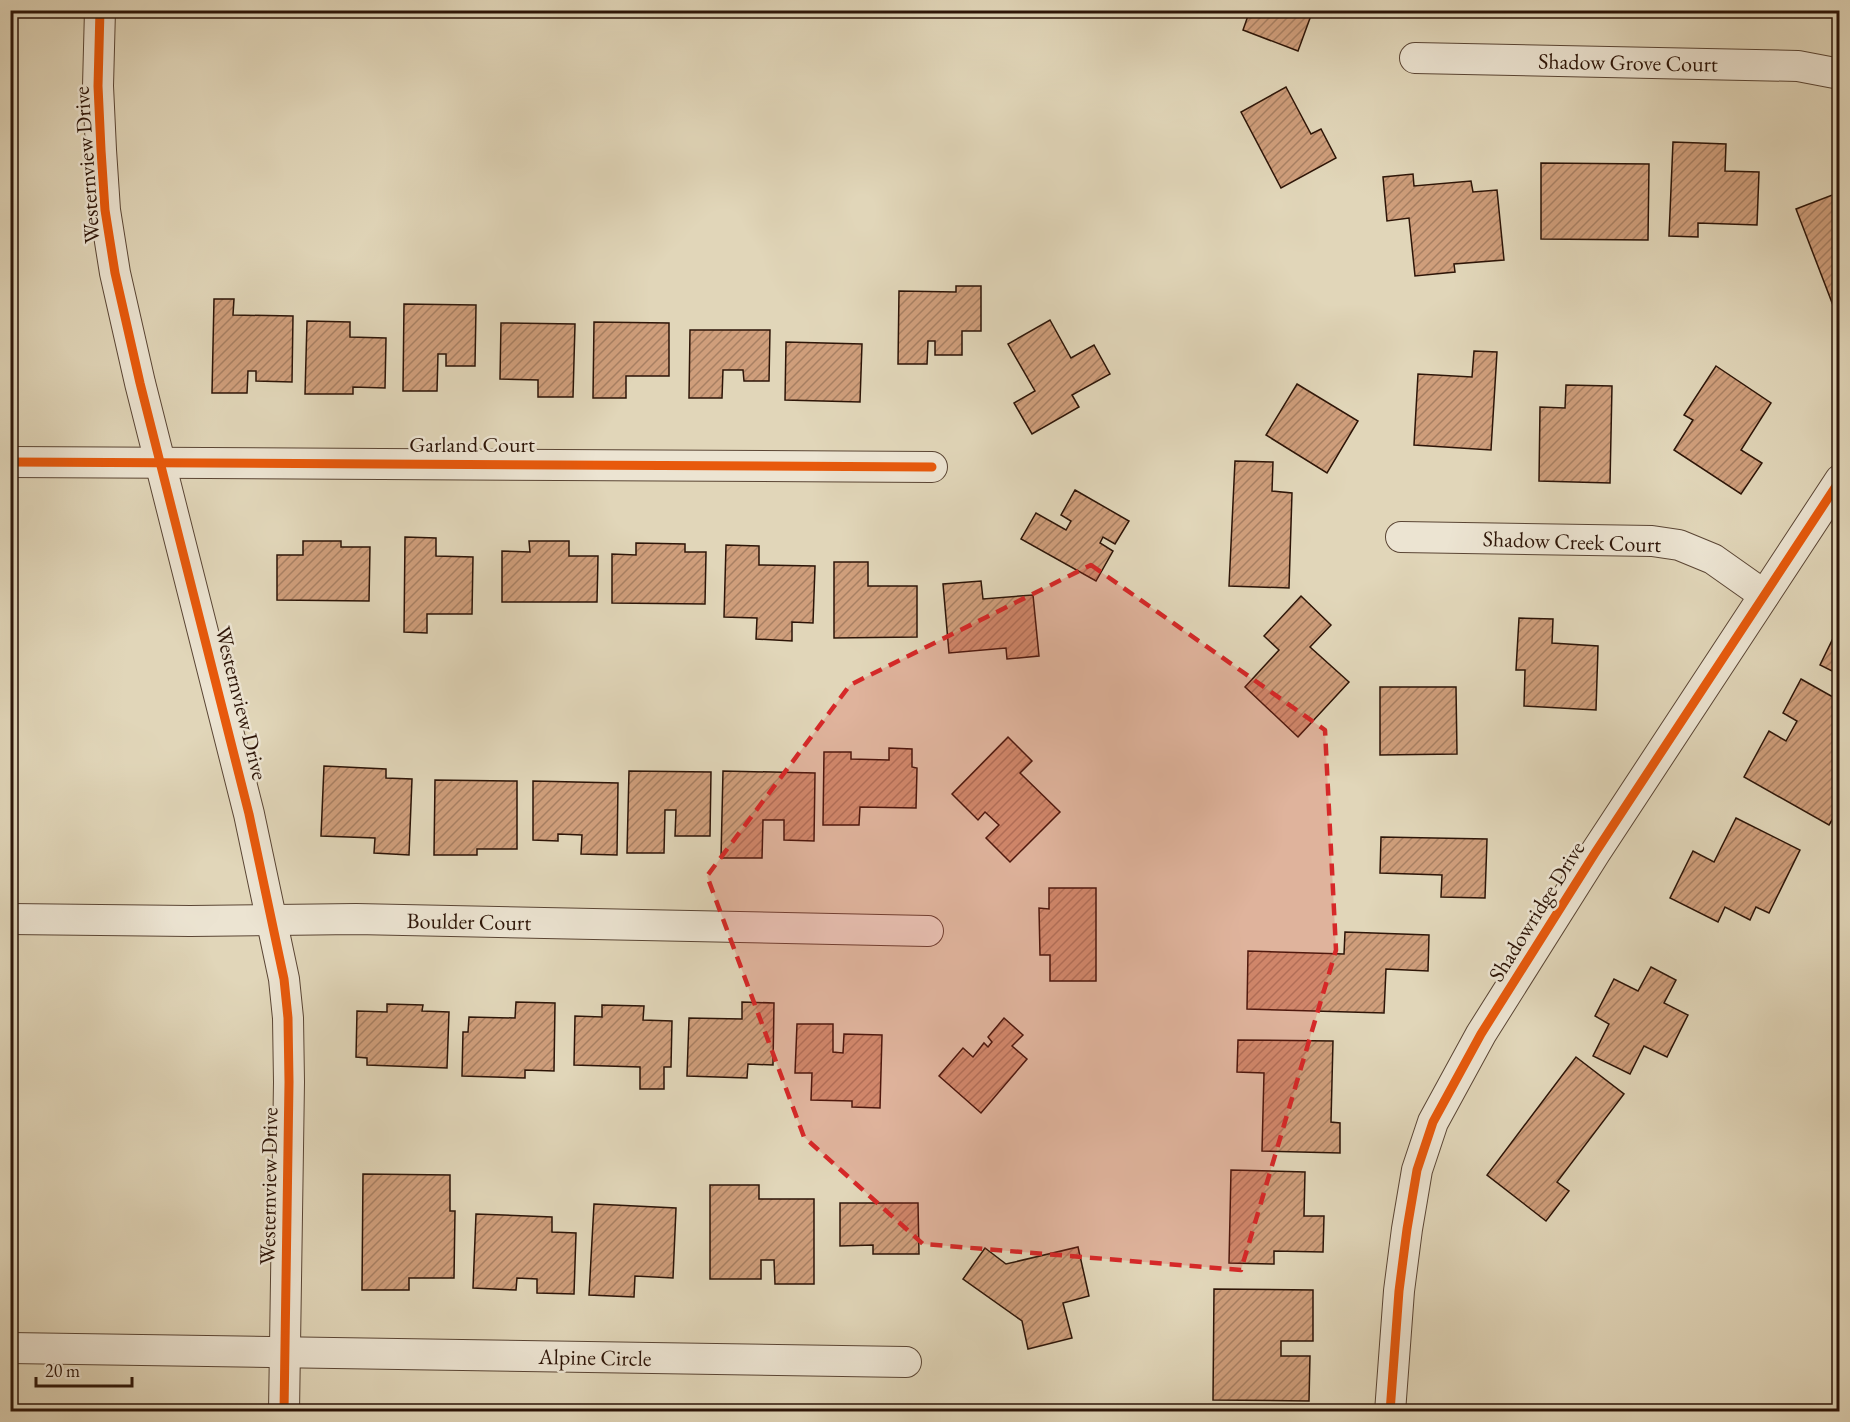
<svg xmlns="http://www.w3.org/2000/svg" width="1850" height="1422" font-family="'EB Garamond',serif">
	<style>
		.building { fill: url(#building-hatch); stroke: #2d1508; stroke-width: 1.5 }
		.lines { fill: none; stroke-linecap: round; stroke-linejoin: round }
		.minor-casing { stroke: #5a4534; stroke-width: 32 }
		.minor { stroke: #ece4d2; stroke-width: 30 }
		.cycleway-casing { stroke: #ece4d2; stroke-width: 13 }
		.cycleway { stroke: #e8590c; stroke-width: 9 }
		.marked { fill: #d62828; fill-opacity: 0.2; stroke: #d62828; stroke-width: 4.5; stroke-dasharray: 12 8; stroke-linejoin: round }
		.labels { text-anchor: middle; stroke-width: 5; stroke-linejoin: round; paint-order: stroke }
		.street-label { font-size: 22px; fill: #2d1508; stroke: #ece4d2 }
	</style>
	<defs>
		<pattern id="building-hatch" width="6" height="6" patternUnits="userSpaceOnUse" patternTransform="scale(1.5)"><rect width="6" height="6" fill="#cf9e7b"/><path d="M-1 1l2-2M0 6l6-6M5 7l2-2" fill="none" stroke="#a88063"/></pattern>
	</defs>
	<rect width="100%" height="100%" fill="#e1d6b9"/>
	<filter id="stains"><feTurbulence type="fractalNoise" baseFrequency=".00333" numOctaves="4"/><feColorMatrix values="0 0 0 0 .2 0 0 0 0 .09 0 0 0 0 .02 0 0 0 .5 -.17"/></filter>
	<radialGradient id="worn" r=".72"><stop offset=".6" stop-color="#630" stop-opacity="0"/><stop offset="1" stop-color="#630" stop-opacity=".3"/></radialGradient>
	<!-- building -->
	<g class="building">
		<polygon points="1250,10 1313,10 1298,51 1243,30"/>
		<polygon points="1286,87 1311,134 1321,129 1336,158 1281,188 1241,112"/>
		<polygon points="1673,142 1726,144 1725,171 1759,172 1757,225 1698,223 1698,237 1669,236"/>
		<polygon points="1541,163 1649,164 1648,240 1541,239"/>
		<polygon points="1413,174 1414,186 1471,181 1473,192 1497,190 1504,260 1454,264 1455,272 1415,276 1409,218 1387,221 1383,177"/>
		<polygon points="1840,192 1840,312 1836,313 1796,209"/>
		<polygon points="956,286 981,286 981,331 962,331 962,355 935,355 935,341 928,341 927,364 898,364 899,291 956,292"/>
		<polygon points="214,299 234,299 233,315 293,316 292,382 256,381 256,371 248,371 247,393 212,393"/>
		<polygon points="404,304 476,305 475,366 446,366 446,354 438,354 437,391 403,391"/>
		<polygon points="1050,320 1071,358 1094,345 1110,374 1072,395 1079,407 1032,434 1014,403 1035,391 1008,344"/>
		<polygon points="307,321 350,322 350,337 386,338 385,388 353,387 353,394 305,394"/>
		<polygon points="594,322 669,323 669,376 626,376 626,398 593,398"/>
		<polygon points="501,323 575,324 573,397 538,397 538,380 500,379"/>
		<polygon points="690,330 770,330 769,381 744,381 743,370 723,370 722,398 689,398"/>
		<polygon points="786,342 862,344 860,402 785,400"/>
		<polygon points="1474,351 1497,352 1491,450 1414,445 1418,374 1472,377"/>
		<polygon points="1716,366 1771,403 1741,450 1762,463 1741,494 1674,450 1693,420 1684,415"/>
		<polygon points="1297,384 1358,421 1327,473 1266,435"/>
		<polygon points="1566,385 1612,386 1610,483 1539,481 1540,407 1565,408"/>
		<polygon points="1235,461 1273,462 1272,491 1292,493 1289,588 1229,586"/>
		<polygon points="1075,490 1129,521 1115,544 1103,537 1100,543 1113,551 1096,581 1021,539 1036,513 1066,530 1071,521 1061,515"/>
		<polygon points="405,537 436,538 436,556 473,557 472,614 427,614 427,633 404,632"/>
		<polygon points="303,541 341,541 341,547 370,547 369,601 277,600 277,555 303,555"/>
		<polygon points="529,541 569,541 569,556 598,556 597,602 502,602 502,551 530,552"/>
		<polygon points="636,543 685,544 685,552 706,552 705,604 612,603 612,554 636,555"/>
		<polygon points="726,545 759,546 759,565 815,566 813,623 792,622 792,641 756,639 757,618 724,617"/>
		<polygon points="834,562 868,562 868,586 917,586 917,637 834,638"/>
		<polygon points="981,581 983,599 1033,595 1039,656 1007,659 1006,648 949,653 943,584"/>
		<polygon points="1301,596 1331,625 1310,647 1349,682 1298,737 1245,687 1279,650 1264,636"/>
		<polygon points="1519,618 1553,619 1552,643 1598,646 1596,710 1524,706 1525,670 1516,670"/>
		<polygon points="1840,624 1840,675 1820,665"/>
		<polygon points="1801,679 1840,701 1840,807 1829,825 1744,777 1769,731 1786,741 1797,721 1783,713"/>
		<polygon points="1380,687 1456,687 1457,754 1380,755"/>
		<polygon points="1008,737 1032,761 1020,773 1060,812 1010,862 986,838 999,825 985,812 978,820 952,794"/>
		<polygon points="889,748 912,749 912,767 917,768 916,808 860,807 859,825 823,825 824,752 851,752 851,759 889,760"/>
		<polygon points="324,766 386,769 386,778 412,779 409,855 374,853 375,838 321,836"/>
		<polygon points="629,771 711,772 710,836 675,836 676,810 665,810 664,853 627,853"/>
		<polygon points="723,771 815,773 814,841 784,840 784,820 763,820 762,858 721,858"/>
		<polygon points="435,780 517,781 517,849 477,849 477,855 434,855"/>
		<polygon points="533,781 618,783 617,855 581,854 582,835 558,834 558,841 533,840"/>
		<polygon points="1736,818 1800,850 1769,913 1756,907 1750,920 1725,907 1718,922 1670,898 1693,851 1714,862"/>
		<polygon points="1381,837 1487,839 1485,898 1441,897 1442,875 1380,873"/>
		<polygon points="1049,888 1096,888 1096,981 1050,981 1050,955 1040,955 1039,908 1049,909"/>
		<polygon points="1345,932 1429,935 1428,971 1386,969 1384,1013 1247,1009 1248,951 1344,954"/>
		<polygon points="1651,967 1676,980 1664,1003 1688,1015 1667,1057 1644,1046 1630,1074 1593,1056 1609,1024 1595,1016 1614,979 1638,991"/>
		<polygon points="516,1002 555,1003 554,1071 525,1070 525,1078 462,1076 463,1032 468,1032 469,1017 515,1018"/>
		<polygon points="742,1002 774,1003 773,1065 748,1064 747,1078 687,1076 689,1018 742,1019"/>
		<polygon points="387,1004 423,1005 422,1011 449,1012 447,1068 367,1065 367,1058 356,1057 357,1011 387,1012"/>
		<polygon points="602,1005 644,1006 643,1020 672,1021 671,1067 664,1067 664,1089 640,1089 640,1067 574,1065 575,1016 602,1017"/>
		<polygon points="1004,1018 1023,1035 1012,1046 1027,1059 981,1113 939,1076 963,1048 973,1057 984,1043 988,1047 992,1042 988,1037"/>
		<polygon points="797,1024 833,1024 833,1052 843,1053 844,1034 882,1035 880,1108 852,1107 852,1101 811,1100 812,1073 795,1073"/>
		<polygon points="1238,1040 1333,1041 1331,1122 1340,1123 1340,1153 1262,1151 1264,1073 1237,1072"/>
		<polygon points="1576,1057 1624,1094 1557,1182 1569,1191 1546,1221 1487,1175"/>
		<polygon points="1231,1170 1305,1172 1304,1216 1324,1216 1323,1252 1274,1251 1274,1264 1229,1263"/>
		<polygon points="363,1174 450,1175 450,1211 455,1211 454,1278 409,1278 409,1290 362,1290"/>
		<polygon points="710,1185 759,1185 759,1199 814,1199 814,1284 775,1284 774,1260 761,1260 761,1279 710,1279"/>
		<polygon points="840,1203 918,1203 919,1254 873,1254 873,1245 840,1246"/>
		<polygon points="594,1204 676,1208 673,1278 635,1276 634,1297 589,1295"/>
		<polygon points="476,1214 552,1217 552,1232 576,1233 574,1294 537,1293 537,1279 517,1278 516,1290 473,1288"/>
		<polygon points="1078,1247 1089,1296 1063,1303 1072,1338 1028,1349 1022,1321 963,1279 985,1248 1006,1264"/>
		<polygon points="1214,1289 1313,1290 1313,1341 1281,1341 1281,1356 1310,1356 1309,1401 1213,1400"/>
	</g>
	<g class="lines">
		<!-- minor casing -->
		<g class="minor-casing">
			<g id="minor">
				<polyline points="100,10 98,86 101,150 105,210 115,273 140,383 249,814 284,979 288,1018 289,1082 284,1412"/>
				<polyline points="1415,58 1798,66 1840,74"/>
				<polyline points="10,462 932,467"/>
				<polyline points="1401,537 1652,541 1679,545 1713,559 1764,595"/>
				<polyline points="10,919 190,921 356,919 928,931"/>
				<polyline points="10,1348 906,1362"/>
				<polyline points="1390,1412 1399,1291 1407,1229 1417,1170 1433,1122 1481,1034 1595,853 1840,480"/>
			</g>
		</g>
		<!-- minor -->
		<use href="#minor" class="minor"/>
		<!-- cycleway casing -->
		<g class="cycleway-casing">
			<g id="cycleway">
				<polyline points="100,10 98,86 101,150 105,210 115,273 140,383 249,814 284,979 288,1018 289,1082 284,1412"/>
				<polyline points="10,462 932,467"/>
				<polyline points="1390,1412 1399,1291 1407,1229 1417,1170 1433,1122 1481,1034 1595,853 1840,480"/>
			</g>
		</g>
		<!-- cycleway -->
		<use href="#cycleway" class="cycleway"/>
	</g>
	<!-- marked area -->
	<path class="marked" d="M1091,565l234,165 11,220 -95,320 -318,-26 -119,-107 -97,-261 143,-191z"/>
	<g class="labels">
		<!-- street labels -->
		<g class="street-label">
			<text transform="translate(1628 62) rotate(1)" y="8">Shadow Grove Court</text>
			<text transform="translate(86 165) rotate(-94)" y="8">Westernview Drive</text>
			<text x="472" y="452">Garland Court</text>
			<text transform="translate(1572 541) rotate(2)" y="8">Shadow Creek Court</text>
			<text transform="translate(242 703) rotate(76)" y="8">Westernview Drive</text>
			<text transform="translate(1536 911) rotate(-58)" y="8">Shadowridge Drive</text>
			<text transform="translate(469 921) rotate(1)" y="8">Boulder Court</text>
			<text transform="translate(268 1186) rotate(-89)" y="8">Westernview Drive</text>
			<text transform="translate(595 1357) rotate(1)" y="8">Alpine Circle</text>
		</g>
	</g>
	<!-- margin -->
	<rect width="1850" height="1422" fill="none" stroke="#e1d6b9" stroke-width="36"/>
	<rect x="12" y="12" width="1826" height="1398" fill="none" stroke="#2d1508" stroke-width="3"/>
	<rect x="18" y="18" width="1814" height="1386" fill="none" stroke="#2d1508" stroke-width="1.5"/>
	<!-- scale -->
	<path d="M36 1377v9h96v-9" fill="none" stroke="#2d1508" stroke-width="3"/>
	<text x="45" y="1377" font-size="18" fill="#2d1508" stroke="#ece4d2" stroke-width="4.5" paint-order="stroke">20 m</text>
	<rect width="100%" height="100%" filter="url(#stains)"/>
	<rect width="100%" height="100%" fill="url(#worn)"/>
</svg>
